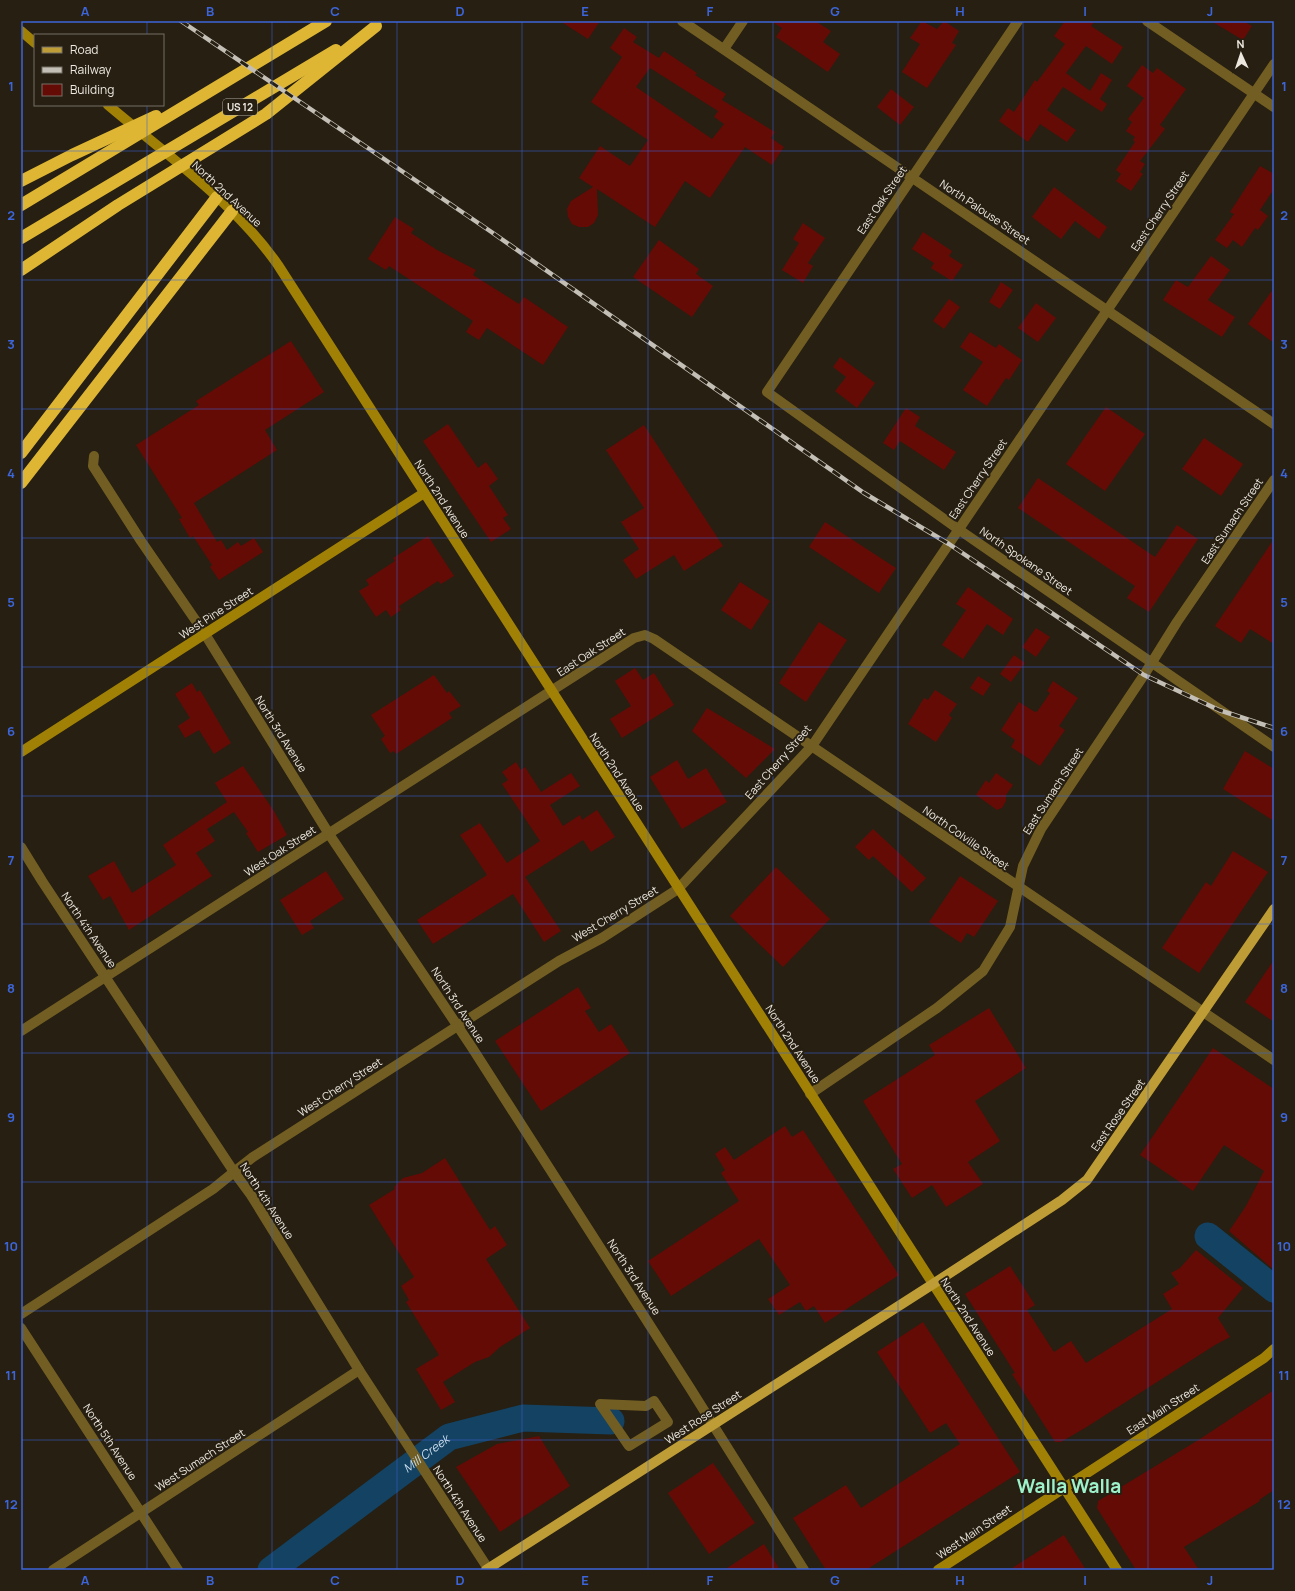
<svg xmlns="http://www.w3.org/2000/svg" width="1295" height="1591" font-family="Manrope,sans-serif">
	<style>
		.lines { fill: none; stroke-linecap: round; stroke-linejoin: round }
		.river { stroke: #144262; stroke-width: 27 }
		.building { fill: #650b06; fill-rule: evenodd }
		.pedestrian { stroke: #725e22; stroke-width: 10 }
		.minor { stroke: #725e22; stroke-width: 10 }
		.tertiary { stroke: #725e22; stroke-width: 10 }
		.secondary { stroke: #a18105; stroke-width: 10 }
		.primary { stroke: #be9d36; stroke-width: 10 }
		.motorway { stroke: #deb633; stroke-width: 12 }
		.rail-casing { stroke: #c4bfb6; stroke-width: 4.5 }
		.rail { stroke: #261f12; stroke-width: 3; stroke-dasharray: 9; stroke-linecap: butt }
		.grid { fill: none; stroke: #3c65d9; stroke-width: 1; stroke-opacity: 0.55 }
		.labels { text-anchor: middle; stroke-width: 4; stroke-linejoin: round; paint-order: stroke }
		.shield { fill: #261f12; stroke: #b1aba2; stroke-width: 1 }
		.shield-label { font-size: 10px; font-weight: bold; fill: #ece7df }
		.street-label { font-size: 11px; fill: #ece7df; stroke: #261f12 }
		.water-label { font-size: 12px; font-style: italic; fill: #c9dcec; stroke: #261f12 }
		.town-label { font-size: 19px; font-weight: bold; fill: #9df2cb; stroke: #261f12 }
		.neatline { fill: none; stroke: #3c65d9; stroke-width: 1.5 }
		.grid-label { font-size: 13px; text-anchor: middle; font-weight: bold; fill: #3c65d9 }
	</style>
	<rect width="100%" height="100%" fill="#261f12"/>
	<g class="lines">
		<!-- river -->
		<g class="river">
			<polyline points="1208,1236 1274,1289"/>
			<path id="s1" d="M271,1570l178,-133 74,-19 88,3"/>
		</g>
	</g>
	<!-- building -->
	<g class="building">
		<polygon points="560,21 600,21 588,39"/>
		<polygon points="771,21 815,21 831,31 823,42 840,54 828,72 776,37 782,28"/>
		<polygon points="922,21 937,29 944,21 959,31 952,43 956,45 927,88 902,72 920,44 910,38"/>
		<polygon points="1065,21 1095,21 1091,26 1123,47 1112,64 1086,46 1066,73 1090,91 1101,73 1112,80 1100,99 1107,104 1102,112 1063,87 1047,110 1076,130 1067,142 1040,124 1028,142 999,121 1008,108 1014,112 1035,80 1037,82 1065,44 1054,36"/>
		<polygon points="1211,21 1243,21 1252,26 1243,40"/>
		<path d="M624,28l13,9 -4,5 26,16 5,-7 33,22 -2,2 31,19 -4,6 53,32 -4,6 13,9 -12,18 -27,-18 -35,51 -25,-17 -30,46 -58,-38 1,26 -4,8 -6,4h-9l-7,-3 -4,-7 -1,-8 4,-8 22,-14 -14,-9 21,-32 30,20 18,-26 -57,-38 31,-45 -12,-9zM650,68l68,43 -4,6 10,7 -12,15 -76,-52z"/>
		<polygon points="1142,65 1153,73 1157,68 1186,89 1160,125 1165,129 1140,161 1145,164 1140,172 1143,174 1131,191 1116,181 1121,174 1116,170 1135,142 1133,140 1135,137 1126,131 1132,122 1128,119 1144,98 1127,86"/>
		<polygon points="891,89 914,107 900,125 877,107"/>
		<polygon points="1260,166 1274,174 1274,189 1260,210 1268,216 1258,230 1255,228 1242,247 1233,240 1227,248 1215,240 1234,214 1230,212"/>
		<polygon points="1054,187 1107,227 1099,239 1075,221 1061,239 1032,217"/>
		<polygon points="395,217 414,229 411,233 437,250 476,270 473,275 519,304 524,297 568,327 543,365 487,328 479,340 466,332 473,321 389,266 386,270 368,259"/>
		<polygon points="803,223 825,238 808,263 813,266 803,283 782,270 799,243 793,239"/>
		<polygon points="923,232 952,251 949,256 963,265 952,281 931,268 934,263 912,249"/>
		<polygon points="659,240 699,269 696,274 713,286 692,317 633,277"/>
		<polygon points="1211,256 1230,270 1208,300 1235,317 1222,337 1163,300 1176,280 1188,287"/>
		<polygon points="1001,282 1013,290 1000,309 989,302"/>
		<polygon points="1274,288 1274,343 1248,324"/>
		<polygon points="949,299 960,307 944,329 933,321"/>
		<polygon points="1036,303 1056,318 1038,342 1018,328"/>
		<polygon points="970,332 996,348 999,344 1022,360 1009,380 1006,378 987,406 963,390 983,362 960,347"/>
		<polygon points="291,341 324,392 265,430 277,450 194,503 217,542 221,540 227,550 238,542 241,546 254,538 263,552 219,580 210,567 212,565 193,536 190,538 179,519 182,518 136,445 199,405 196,401"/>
		<polygon points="840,357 875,383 857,408 835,391 846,377 833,367"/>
		<polygon points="1106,407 1145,434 1105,491 1066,464"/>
		<polygon points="906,408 920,417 915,426 956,452 944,470 900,441 894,450 883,443"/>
		<polygon points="448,424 478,468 486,462 498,479 489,486 508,515 503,518 511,529 491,542 423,441"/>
		<polygon points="644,425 723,546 684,571 674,555 636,579 623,560 639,549 621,522 644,508 606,450"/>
		<polygon points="1204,438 1243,464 1221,496 1182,469"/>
		<polygon points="1038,478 1155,557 1177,525 1198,539 1149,612 1127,598 1135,586 1018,508"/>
		<polygon points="825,522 896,568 879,593 809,547"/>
		<polygon points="428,536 454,576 441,584 438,581 399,606 401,610 391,617 386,610 376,617 359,591 369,585 366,580 395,561 393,558"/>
		<polygon points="1274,539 1274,644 1250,629 1241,643 1215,626"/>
		<polygon points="740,582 770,601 751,630 721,610"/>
		<polygon points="968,587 1013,619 1003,635 987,624 963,659 942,645 966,610 956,604"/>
		<polygon points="819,622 847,640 806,702 779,683"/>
		<polygon points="1036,628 1050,637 1036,657 1022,647"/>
		<polygon points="1014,655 1025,663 1011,682 1000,674"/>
		<polygon points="635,668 643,680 654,673 674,705 622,738 610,719 631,706 615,681"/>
		<polygon points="434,675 447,693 449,691 461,706 449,713 452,718 396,754 394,751 390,753 381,739 385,736 371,715"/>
		<polygon points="978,676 991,684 983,696 970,688"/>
		<polygon points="1053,681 1078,698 1059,726 1065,730 1040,766 1011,747 1015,740 1001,730 1019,702 1035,712 1036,711 1037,712 1050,693 1047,691"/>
		<polygon points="192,683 197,692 200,690 231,743 214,754 199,730 185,738 178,726 190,718 175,694"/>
		<polygon points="935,690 957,704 949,715 952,718 936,742 908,724 924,698 928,700"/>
		<polygon points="707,708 775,749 746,778 692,731"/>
		<polygon points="1245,751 1274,769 1274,821 1223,789"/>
		<polygon points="677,760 688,779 706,768 727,802 682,829 650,777"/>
		<polygon points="516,762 521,770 525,767 541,792 571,773 580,786 550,805 563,826 580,815 582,820 597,810 615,837 591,852 583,840 525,877 561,931 544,942 513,894 433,944 417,920 487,875 460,835 480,823 507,863 540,841 502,784 508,780 502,772"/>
		<polygon points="243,766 274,811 287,835 258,852 246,833 248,832 234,812 207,829 215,841 196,853 212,876 129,930 110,896 103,900 88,876 114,861 132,893 176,865 163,845 227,802 215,783"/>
		<polygon points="996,773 1013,785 1006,795 1006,801 1002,808 997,810 976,795 986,780 989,783"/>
		<polygon points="873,829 926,878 912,892 873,856 869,860 855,847"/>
		<polygon points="1233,851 1268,872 1199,973 1162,948 1206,882 1211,886"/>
		<polygon points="776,867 830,919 783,967 730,916"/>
		<polygon points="326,871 344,899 310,921 314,928 302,935 280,900"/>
		<polygon points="960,876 998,901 974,937 967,933 961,943 929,922"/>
		<polygon points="1274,960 1274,1022 1245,1002"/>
		<polygon points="578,987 591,1008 585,1011 599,1032 611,1024 630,1053 541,1111 495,1041"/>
		<polygon points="989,1008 1026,1068 975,1101 1000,1141 968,1162 983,1184 946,1207 932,1185 912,1198 893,1169 902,1164 863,1101 935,1055 929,1045"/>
		<polygon points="1213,1048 1274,1089 1274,1270 1229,1231 1246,1206 1264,1171 1224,1145 1193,1191 1140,1155"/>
		<polygon points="785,1126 792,1137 803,1130 899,1275 825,1323 814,1306 806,1311 800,1302 779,1315 768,1299 790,1285 759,1239 671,1296 648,1261 739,1201 721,1173 725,1170 715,1154 725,1147 734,1160"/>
		<polygon points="445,1158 490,1230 495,1226 507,1245 486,1259 530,1328 500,1347 489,1357 475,1362 443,1382 455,1402 441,1410 416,1369 439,1355 406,1302 409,1300 401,1286 414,1277 369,1205 395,1189 394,1187 403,1178 422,1173"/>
		<polygon points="1196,1250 1243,1288 1218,1318 1230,1337 1215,1345 1085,1428 1061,1442 1055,1442 1012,1374 1015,1373 965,1294 1010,1266 1035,1305 1027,1310 1054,1352 1071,1341 1086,1363 1172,1309 1163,1294 1179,1284 1171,1273 1180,1268"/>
		<polygon points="923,1322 1020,1472 866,1570 826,1570 793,1518 846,1485 861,1508 960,1444 946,1423 930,1433 877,1352"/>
		<polygon points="1274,1390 1274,1490 1259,1500 1260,1501 1184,1547 1199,1570 1136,1570 1097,1508 1098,1501 1200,1439"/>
		<polygon points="539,1436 570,1486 500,1532 456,1467 497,1444"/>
		<polygon points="713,1463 755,1523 709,1554 668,1493"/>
		<polygon points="1064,1535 1086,1570 1009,1570"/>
		<polygon points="764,1544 780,1570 724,1570"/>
	</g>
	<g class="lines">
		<!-- pedestrian -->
		<polygon class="pedestrian" points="654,1401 668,1422 629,1446 600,1404 646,1406"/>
		<!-- minor -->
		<g class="minor">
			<polyline points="682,21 1274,424"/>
			<polyline points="1018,21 767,392 958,529 1274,747"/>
			<polyline points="1147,21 1274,107"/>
			<polyline points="724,49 743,21"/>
			<polyline points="94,456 93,466 141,541 205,634"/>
			<polyline points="678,889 812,746 1274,64"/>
			<polyline points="21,1031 551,691"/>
			<polyline points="810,1094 937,1008 983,971 1010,927 1023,866 1041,829 1144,675 1177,622 1274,480"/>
			<polyline points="21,1314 213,1189 234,1172"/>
			<polyline points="21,1328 178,1570"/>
			<polyline points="53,1570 359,1370"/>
		</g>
		<!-- tertiary -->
		<g class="tertiary">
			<polyline points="205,634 329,834 471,1046 690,1388 804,1570"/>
			<polyline points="551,691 634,638 645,635 654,639 1274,1060"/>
			<polyline points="21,847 42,881 234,1172 251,1195 359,1370 489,1570"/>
			<polyline points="234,1172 253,1157 559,961 602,938 678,889"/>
		</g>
		<!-- secondary -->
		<g class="secondary">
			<polyline points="21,31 35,43"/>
			<path d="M108,105c59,50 126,97 170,160l839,1305"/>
			<polyline points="21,752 424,493"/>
			<polyline points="938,1570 1264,1358 1274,1349"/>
		</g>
		<!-- primary -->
		<polyline class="primary" points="486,1570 933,1284 1062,1200 1087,1180 1274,909"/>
		<!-- motorway -->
		<g class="motorway">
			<polyline points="21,181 72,155 156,116"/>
			<polyline points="21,205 326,21"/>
			<polyline points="21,238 336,50"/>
			<polyline points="21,270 118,205 266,114 376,26"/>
			<polyline points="21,453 217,197"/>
			<polyline points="21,483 232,211"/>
		</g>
		<!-- rail casing -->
		<g class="rail-casing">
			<polyline id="rail" points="181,21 490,231 864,493 949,544 1144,675 1219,710 1274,728"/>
		</g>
		<!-- rail -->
		<use href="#rail" class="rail"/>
	</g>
	<!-- grid -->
	<path class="grid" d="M147,21v14M272,21v1549M397,21v1549M522,21v1549M648,21v1549M773,21v1549M898,21v1549M1023,21v1549M1148,21v1549M147,105v1465M21,151h1253M21,280h1253M21,409h1253M21,538h1253M21,667h1253M21,796h1253M21,924h1253M21,1053h1253M21,1182h1253M21,1311h1253M21,1440h1253"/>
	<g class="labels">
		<!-- shield labels -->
		<rect class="shield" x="223" y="99" width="34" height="16" rx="3"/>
		<g class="shield-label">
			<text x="240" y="111">US 12</text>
		</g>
		<!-- street labels -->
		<g class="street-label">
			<text transform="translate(227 194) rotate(43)" y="4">North 2nd Avenue</text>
			<text transform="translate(882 200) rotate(-56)" y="4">East Oak Street</text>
			<text transform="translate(1160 211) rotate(-56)" y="4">East Cherry Street</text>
			<text transform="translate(985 212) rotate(34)" y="4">North Palouse Street</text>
			<text transform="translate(978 479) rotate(-56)" y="4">East Cherry Street</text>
			<text transform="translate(442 499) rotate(57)" y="4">North 2nd Avenue</text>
			<text transform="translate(1232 521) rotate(-56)" y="4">East Sumach Street</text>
			<text transform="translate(1026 561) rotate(35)" y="4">North Spokane Street</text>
			<text transform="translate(216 613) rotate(-33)" y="4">West Pine Street</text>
			<text transform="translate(591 652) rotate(-33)" y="4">East Oak Street</text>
			<text transform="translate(281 734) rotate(58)" y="4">North 3rd Avenue</text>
			<text transform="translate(778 762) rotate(-49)" y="4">East Cherry Street</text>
			<text transform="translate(617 772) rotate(57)" y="4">North 2nd Avenue</text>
			<text transform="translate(1053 791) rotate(-57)" y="4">East Sumach Street</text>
			<text transform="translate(966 838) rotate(35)" y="4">North Colville Street</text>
			<text transform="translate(280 851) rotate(-33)" y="4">West Oak Street</text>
			<text transform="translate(615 914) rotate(-31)" y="4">West Cherry Street</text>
			<text transform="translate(89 930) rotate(56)" y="4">North 4th Avenue</text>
			<text transform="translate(458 1005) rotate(57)" y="4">North 3rd Avenue</text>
			<text transform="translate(793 1044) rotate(57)" y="4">North 2nd Avenue</text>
			<text transform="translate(340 1087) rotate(-33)" y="4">West Cherry Street</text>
			<text transform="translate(1118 1115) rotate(-55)" y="4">East Rose Street</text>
			<text transform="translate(267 1201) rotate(57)" y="4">North 4th Avenue</text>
			<text transform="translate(634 1277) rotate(57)" y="4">North 3rd Avenue</text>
			<text transform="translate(968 1317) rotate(57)" y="4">North 2nd Avenue</text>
			<text transform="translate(1163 1409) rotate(-33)" y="4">East Main Street</text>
			<text transform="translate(703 1417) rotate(-33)" y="4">West Rose Street</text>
			<text transform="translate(110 1442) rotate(57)" y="4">North 5th Avenue</text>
			<text transform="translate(200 1460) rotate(-33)" y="4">West Sumach Street</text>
			<text transform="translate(460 1504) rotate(57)" y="4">North 4th Avenue</text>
			<text transform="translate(974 1532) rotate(-34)" y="4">West Main Street</text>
		</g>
		<!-- water labels -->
		<g class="water-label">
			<text dy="4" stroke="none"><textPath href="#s1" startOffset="194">Mill Creek</textPath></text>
		</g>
		<!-- town labels -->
		<g class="town-label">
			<text x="1069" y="1493">Walla Walla</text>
		</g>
	</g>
	<!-- border -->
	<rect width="1295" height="1591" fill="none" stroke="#261f12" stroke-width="44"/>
	<!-- legend -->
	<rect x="34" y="34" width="130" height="72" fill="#261f12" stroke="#756f64"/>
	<rect x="42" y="47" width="20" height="6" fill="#be9d36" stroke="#756f64"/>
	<text x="70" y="54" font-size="12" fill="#ece7df">Road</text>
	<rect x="42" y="67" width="20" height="6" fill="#c4bfb6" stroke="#756f64"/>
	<text x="70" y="74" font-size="12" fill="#ece7df">Railway</text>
	<rect x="42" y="84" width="20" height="12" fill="#650b06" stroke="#756f64"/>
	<text x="70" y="94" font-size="12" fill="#ece7df">Building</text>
	<!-- north arrow -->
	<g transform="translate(1241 54) rotate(357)" stroke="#261f12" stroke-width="3" paint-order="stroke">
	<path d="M0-3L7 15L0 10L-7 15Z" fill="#ece7df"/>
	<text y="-6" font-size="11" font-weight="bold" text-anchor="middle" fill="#ece7df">N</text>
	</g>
	<rect x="22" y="22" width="1251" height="1547" class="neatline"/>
	<g class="grid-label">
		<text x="85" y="16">A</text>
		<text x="210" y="16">B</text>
		<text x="335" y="16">C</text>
		<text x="460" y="16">D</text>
		<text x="585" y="16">E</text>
		<text x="710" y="16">F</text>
		<text x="835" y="16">G</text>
		<text x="960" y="16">H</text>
		<text x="1085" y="16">I</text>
		<text x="1210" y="16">J</text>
		<text x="11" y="91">1</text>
		<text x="1284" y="91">1</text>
		<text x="11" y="220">2</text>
		<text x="1284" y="220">2</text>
		<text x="11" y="349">3</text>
		<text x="1284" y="349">3</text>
		<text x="11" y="478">4</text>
		<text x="1284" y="478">4</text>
		<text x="11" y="607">5</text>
		<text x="1284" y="607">5</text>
		<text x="11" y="736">6</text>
		<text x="1284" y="736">6</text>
		<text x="11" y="865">7</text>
		<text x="1284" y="865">7</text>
		<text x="11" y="993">8</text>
		<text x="1284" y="993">8</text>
		<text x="11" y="1122">9</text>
		<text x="1284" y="1122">9</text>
		<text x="11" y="1251">10</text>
		<text x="1284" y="1251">10</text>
		<text x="11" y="1380">11</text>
		<text x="1284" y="1380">11</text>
		<text x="11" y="1509">12</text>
		<text x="1284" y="1509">12</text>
		<text x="85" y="1585">A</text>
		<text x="210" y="1585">B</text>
		<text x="335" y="1585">C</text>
		<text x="460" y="1585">D</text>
		<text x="585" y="1585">E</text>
		<text x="710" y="1585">F</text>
		<text x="835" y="1585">G</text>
		<text x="960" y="1585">H</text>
		<text x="1085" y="1585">I</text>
		<text x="1210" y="1585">J</text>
	</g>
</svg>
